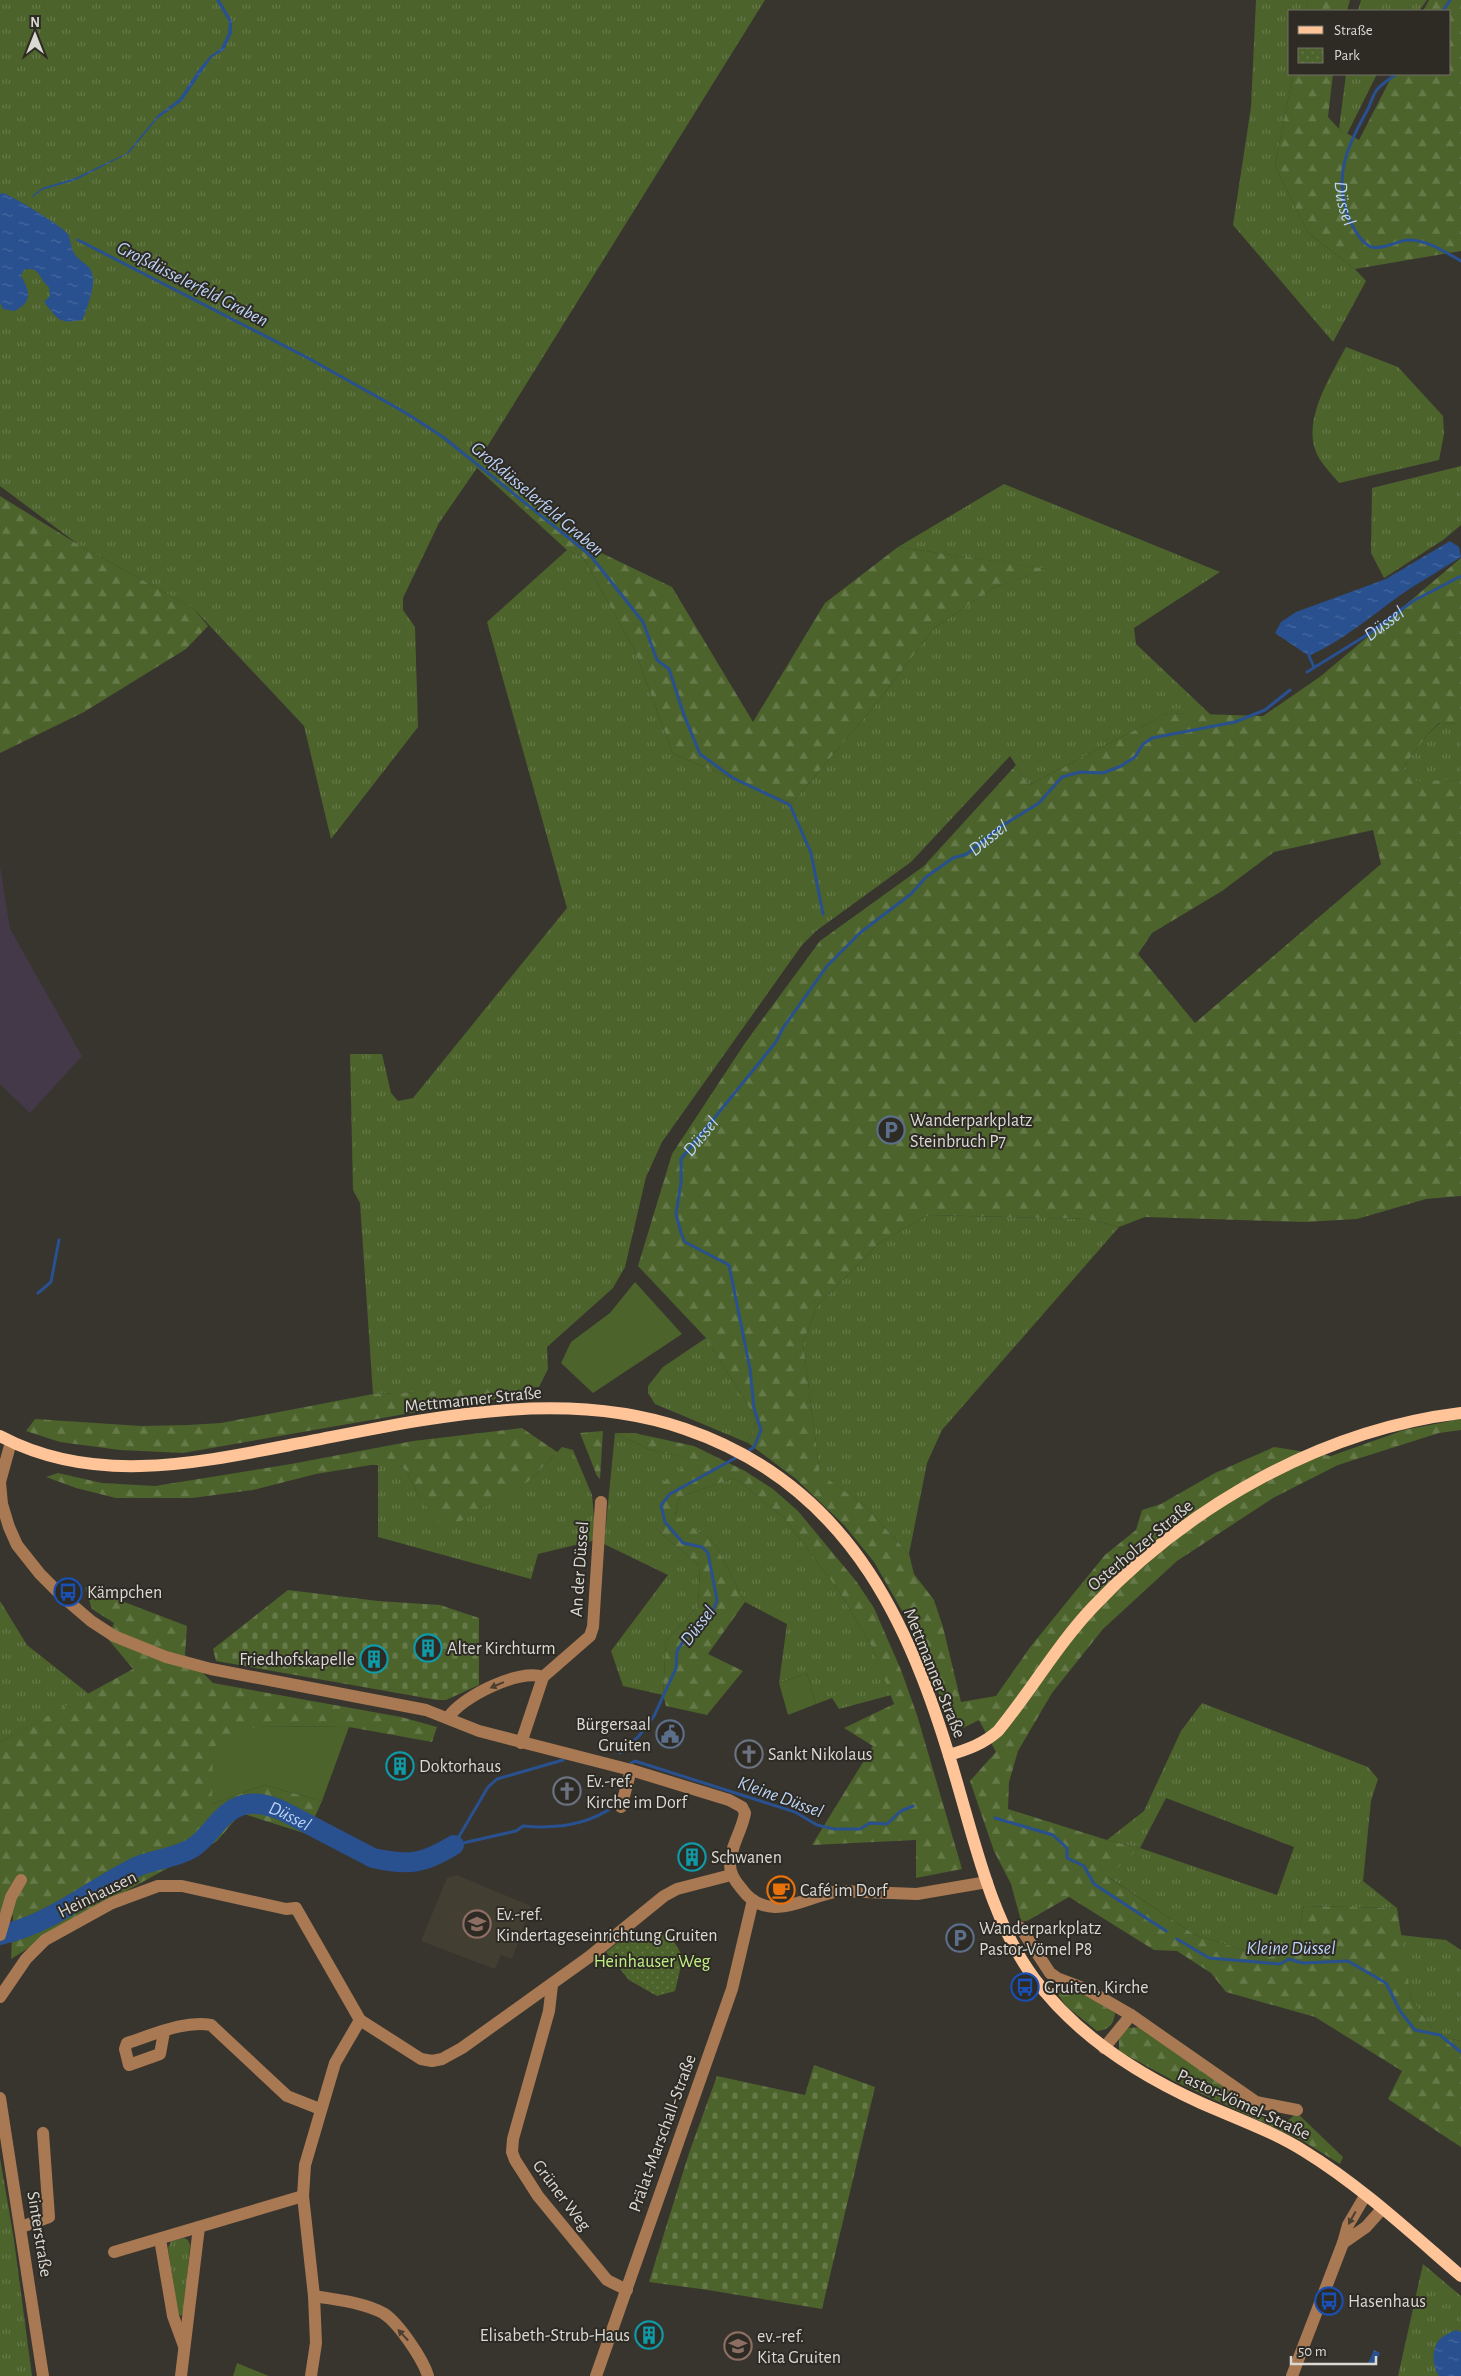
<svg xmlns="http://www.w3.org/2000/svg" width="1461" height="2376" font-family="'Alegreya Sans',sans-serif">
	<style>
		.commercial { fill: #433948 }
		.built { fill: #433e32 }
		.grass { fill: url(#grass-tufts); fill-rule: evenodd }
		.forest { fill: url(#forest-firs); fill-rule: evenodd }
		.cemetery { fill: url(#cemetery-stones) }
		.park { fill: url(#park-dots) }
		.garden { fill: #4c632b }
		.water { fill: url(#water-ripples) }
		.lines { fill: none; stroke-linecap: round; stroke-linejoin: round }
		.stream { stroke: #29508f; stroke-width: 3 }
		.river { stroke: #29508f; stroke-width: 20 }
		.minor { stroke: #a87953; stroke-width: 12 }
		.major { stroke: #ffc598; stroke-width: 12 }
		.oneway { fill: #4c3e30 }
		.labels { text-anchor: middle; stroke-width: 4; stroke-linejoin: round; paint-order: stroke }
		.poi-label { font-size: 18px; fill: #dad9d4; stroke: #2e2b25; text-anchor: start }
		.street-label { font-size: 18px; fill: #dad9d4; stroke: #2e2b25 }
		.park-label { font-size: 18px; fill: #c1f084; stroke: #2e2b25 }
		.water-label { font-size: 19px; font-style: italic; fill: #bcd3f8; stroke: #2e2b25 }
	</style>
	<defs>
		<pattern id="grass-tufts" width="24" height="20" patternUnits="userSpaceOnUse" patternTransform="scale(1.25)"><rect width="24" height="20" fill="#4c632b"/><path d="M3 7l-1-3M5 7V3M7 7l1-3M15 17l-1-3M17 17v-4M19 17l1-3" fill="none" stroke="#657949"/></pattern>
		<pattern id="forest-firs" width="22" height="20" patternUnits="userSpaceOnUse" patternTransform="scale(1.25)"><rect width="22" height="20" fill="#4c632b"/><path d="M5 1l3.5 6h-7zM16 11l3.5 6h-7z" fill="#657949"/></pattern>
		<pattern id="cemetery-stones" width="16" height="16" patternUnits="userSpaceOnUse" patternTransform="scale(1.25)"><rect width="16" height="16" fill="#4c632b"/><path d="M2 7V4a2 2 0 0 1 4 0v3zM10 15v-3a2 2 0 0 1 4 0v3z" fill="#657949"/></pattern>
		<pattern id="park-dots" width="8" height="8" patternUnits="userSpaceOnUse" patternTransform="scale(1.25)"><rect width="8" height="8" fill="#4c632b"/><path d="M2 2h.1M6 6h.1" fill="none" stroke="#657949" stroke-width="1.8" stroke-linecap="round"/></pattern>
		<pattern id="water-ripples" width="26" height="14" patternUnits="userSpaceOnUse" patternTransform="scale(1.25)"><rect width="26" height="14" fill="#29508f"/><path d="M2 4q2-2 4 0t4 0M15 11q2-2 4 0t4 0" fill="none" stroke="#47699e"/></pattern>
	</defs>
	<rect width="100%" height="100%" fill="#38352f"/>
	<!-- commercial -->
	<polygon class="commercial" points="0,866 10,929 82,1056 30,1113 0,1084"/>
	<!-- built -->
	<polygon class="built" points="457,1875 531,1906 512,1959 501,1955 495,1969 421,1941 447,1878"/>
	<!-- grass -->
	<g class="grass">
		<polygon points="0,0 765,0 482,455 477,468 439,523 403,598 403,610 415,627 418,727 331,839 304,726 193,608 79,545 0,486"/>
		<polygon points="1256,0 1308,0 1306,11 1290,11 1290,74 1293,74 1275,166 1308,233 1355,269 1366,281 1333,342 1233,225 1251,107"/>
		<polygon points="1361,0 1427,0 1419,11 1358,11"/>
		<polygon points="1346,74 1377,74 1347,134 1339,129"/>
		<path d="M1346,347l52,20 45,49 1,18 -5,26 -100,23c-7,-9 -19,-20 -23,-31 -13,-33 14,-75 30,-105z"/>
		<polygon points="1461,466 1461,525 1443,540 1384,578 1371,553 1372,488"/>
		<polygon points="1004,484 1220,572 1134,628 1136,644 1211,715 1168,713 1029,785 1010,756 911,862 816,931 802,945 662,1142 646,1177 625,1267 613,1288 547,1347 548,1369 539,1387 373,1394 360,1203 353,1190 350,1054 382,1054 391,1093 398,1101 413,1098 567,908 487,622 567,550 583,557 635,651 673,754 792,803 877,703 934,628 995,587 1047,569 898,547"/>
		<polygon points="1440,723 1461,724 1461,780 1417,782 1403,768 1427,735"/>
		<polygon points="929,1215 1087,1219 1119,1227 942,1430 927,1463 909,1554 864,1505 820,1475 803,1343 817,1306 879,1243"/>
		<polygon points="706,1338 757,1420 748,1443 655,1404 648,1393 648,1386 663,1367"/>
		<polygon points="615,1433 648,1449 696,1460 656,1529 700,1566 698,1606 666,1641 663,1695 623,1686 611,1651 668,1575 604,1544"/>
		<polygon points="562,1447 573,1450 592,1495 596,1540 538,1554 531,1579 378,1537 378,1465 400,1465 407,1472 420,1499 529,1481"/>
		<polygon points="735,1478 784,1518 839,1591 872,1647 891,1695 839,1709 832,1698 816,1704 807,1673 779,1683 787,1624 745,1602 714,1542 675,1516 679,1497"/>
		<polygon points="0,1601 27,1645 89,1694 0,1742"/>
		<path d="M1202,1703l166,64 10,12 -7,22 -8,80 34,27 -93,-2 -8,36 -45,10 -56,-17 -88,-59 32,-28 -32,-8 37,-29 37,-80zM1166,1798l128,49 -17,48 -137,-47z"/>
		<polygon points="1400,1935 1446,1940 1461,1950 1461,2041 1436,2035 1411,1998"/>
		<polygon points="0,2158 14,2240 32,2376 0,2376"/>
		<polygon points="184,2238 188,2240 190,2245 184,2313 181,2316 178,2314 168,2248 171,2241"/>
		<polygon points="1423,2264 1461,2296 1461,2376 1398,2376"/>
	</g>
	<!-- forest -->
	<g class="forest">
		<polygon points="1308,0 1350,0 1347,11 1306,11"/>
		<polygon points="1429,0 1461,0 1461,251 1355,269 1308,233 1275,166 1293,74 1333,74 1328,117 1339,129 1359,140 1393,74 1450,74 1450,11 1423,11"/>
		<polygon points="482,455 589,547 672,587 753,722 825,603 898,547 1048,569 995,587 934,628 877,703 792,803 673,754 635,651 583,557 567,550 477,468"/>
		<polygon points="0,496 79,545 193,608 208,626 186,649 84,712 0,753"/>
		<path d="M1461,558v166l-22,-1 -12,12 -24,33 14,13 44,-1v416l-35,3 -69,20 -52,3 -160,-5 -26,10 -32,-8 -158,-4 -50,28 -62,63 -14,37 17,131 44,31 45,49 5,20 20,26 9,27 18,75 35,-6 35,-50 74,-91 31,-25 6,-20 19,-6 54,-31 59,-26 57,9 73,-26 57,-11v11l-22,3 -101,32 -65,33 -96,63 -74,68 -51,64 -34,58 -9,31 -1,27 99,31 32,8 -31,29 87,58 56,17 45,-10 8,-36 93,2 14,90 25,37 25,6v106l-73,-48 14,-28 -87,-54 -89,-25 -15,-19 -34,-22 -23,-1 -85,-53 -42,24h-6l-10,-37 -17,-33 -24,-70 26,-29 -17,-32 -16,8 -15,-11 -32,-82 -42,-73 -30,-37 -48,-46 -48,-36 9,-23 -51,-82 -68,-72 34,-112 73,-111 75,-102 104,-75 92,-101 13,20 139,-72 95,3 58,-40zM1373,830l8,34 -186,159 -57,-69 14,-21 70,-42 52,-39z"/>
		<polygon points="522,1387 526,1397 485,1400 183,1453 120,1450 60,1442 26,1431 35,1419 141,1426 188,1425 221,1423 373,1394"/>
		<polygon points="522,1428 557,1452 529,1481 459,1522 444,1527 420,1499 407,1472 400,1465 371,1465 316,1474 253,1490 192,1498 116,1498 76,1488 46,1477 58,1473 102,1483 155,1486 291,1464 413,1441"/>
		<polygon points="603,1431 600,1479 597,1476 580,1433"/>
		<polygon points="615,1433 634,1433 694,1446 745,1471 773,1489 798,1511 856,1581 874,1608 901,1670 917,1715 962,1869 916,1878 916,1840 812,1845 873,1746 844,1728 894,1704 872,1647 839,1591 784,1518 735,1478 679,1497 675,1515 714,1542 745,1602 708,1654 743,1671 707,1715 666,1706 663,1695 666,1641 698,1606 700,1566 656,1529 659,1485 695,1460 648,1449"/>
		<polygon points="85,1587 187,1626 185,1655 213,1683 401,1717 437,1727 432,1742 349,1727 258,1726 212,1804 264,1785 322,1801 307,1834 241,1813 217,1841 77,1918 11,1959 13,1915 0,1918 0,1742 133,1669 108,1639 114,1623 92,1609"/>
		<path d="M1062,1985l18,6 35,22c-1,12 -7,17 -18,18l-31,-25 -10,-14z"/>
		<polygon points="1142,2027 1257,2111 1281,2126 1297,2113 1343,2157 1340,2164 1303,2141 1174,2081 1119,2051 1119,2037 1126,2028"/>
	</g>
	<!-- cemetery -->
	<g class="cemetery">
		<polygon points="288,1590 378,1601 440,1605 479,1618 479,1685 446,1700 437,1700 216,1661 213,1649"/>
		<polygon points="814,2065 875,2087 822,2309 708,2290 649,2282 689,2153 717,2076 805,2095"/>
	</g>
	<!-- park -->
	<polygon class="park" points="632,1931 670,1935 683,1957 675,1991 657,1996 629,1980 606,1952"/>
	<!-- garden -->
	<g class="garden">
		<polygon points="635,1282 682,1334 593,1393 561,1363 571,1342 610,1313"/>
		<polygon points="807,1673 816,1704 788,1715 779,1683"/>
		<polygon points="258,1726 349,1727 322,1801 264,1785 212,1804 213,1747"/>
		<polygon points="237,2363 269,2376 233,2376"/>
	</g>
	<!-- water -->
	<g class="water">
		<polygon points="216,0 220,0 232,21 232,33 224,50 212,57 182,101 157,119 129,153 76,180 42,190 33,197 32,196 42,188 75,178 127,153 158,115 179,99 199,69 210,56 221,48 228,33 229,22"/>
		<path d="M2,193c8,1 61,34 65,40 5,7 3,17 10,24 8,9 13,6 16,20 2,7 -7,37 -11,43 -24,4 -23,0 -38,-18l6,-6 -1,-9c-10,-7 -9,-22 -25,-17l-3,5c7,16 14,24 -6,36l-12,-2 -3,-6v-109z"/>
		<path d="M1450,541l9,6 2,10c-20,13 -42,25 -62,39 -30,22 -56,44 -90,60l-34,-23 6,-11 15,-10 90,-33z"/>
		<path d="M1456,2330l5,2v44h-22c-7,-10 -8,-29 2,-38 4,-3 10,-6 15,-8z"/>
		<polygon points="1374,2350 1380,2353 1374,2366 1368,2363"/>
	</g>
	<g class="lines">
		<!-- stream -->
		<g class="stream">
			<polyline points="1443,11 1450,0"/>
			<path id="s1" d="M1396,74c-6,5 -16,11 -20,17 -4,6 -5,12 -8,18 -21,38 -36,68 -18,112 4,9 12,22 21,26 11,3 26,-6 37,-7 20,0 37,12 53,21"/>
			<polyline points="78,240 308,358 406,413 443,437 590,555 643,622 657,660 669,669 684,715 700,754 733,778 790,805 811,853 823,914"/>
			<polyline points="1310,652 1309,656 1314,667"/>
			<path id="s2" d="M1307,672l63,-39 43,-32 48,-25"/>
			<polyline points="38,1293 51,1282 59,1240"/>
			<path id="s3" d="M747,1452l7,-5 7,-17 -7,-22 -4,-39 -21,-104 -44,-23 -4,-9 -5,-19 5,-31v-24l95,-117 7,-14 44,-62 34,-34 50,-38 15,-17 27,-19 14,-4 33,-27 39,-24 23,-26 18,-5 23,1 18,-7 14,-9 8,-13 9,-6 83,-16 30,-12 25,-20"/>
			<polyline points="620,1753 639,1736 654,1716 676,1668 677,1651 689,1632 713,1611 717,1600 708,1553 702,1547 683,1543 665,1522 661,1505 670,1494 739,1456"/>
			<polyline points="631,1763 635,1761 795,1812 817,1825 834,1829 860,1829 870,1823 887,1824 901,1811 913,1806"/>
			<polyline points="995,1818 1053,1835 1067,1848 1067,1858 1084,1866 1094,1884 1166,1931"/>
			<path d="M454,1845l62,-14 7,-5c32,3 64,-1 90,-19"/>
			<polyline points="454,1845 488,1787 497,1779 563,1760"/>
			<polyline points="1177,1939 1209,1958 1280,1964 1289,1959 1302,1963 1348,1961 1386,1983 1400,2011 1415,2030 1440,2035 1461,2052"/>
		</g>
		<!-- river -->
		<path class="river" id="s4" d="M0,1935c51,-11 90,-45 136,-68 19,-8 41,-9 58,-20 17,-12 27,-36 49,-42 14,-4 28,1 40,6l90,47c36,8 50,6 81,-13"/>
		<!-- minor -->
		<g class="minor">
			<path d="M11,1442l-11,40 2,22 7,23 8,18 23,29 23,23 28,24 23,15 52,21 45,12 215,41 53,21 152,39 98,30 13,7 3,6c-3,18 -15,34 -15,52 0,9 5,16 11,23 27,38 65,8 98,3l78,3 70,-12"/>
			<polyline points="543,1677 590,1636 593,1627 601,1502"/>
			<path d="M448,1718c13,-21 72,-50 95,-41"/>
			<polyline points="521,1743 543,1677"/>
			<polyline points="621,1807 631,1770"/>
			<polyline points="1020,1927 1050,1973 1057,1978 1086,1989 1131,2015 1256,2102 1297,2110"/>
			<polyline points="0,1935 11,1897 21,1880"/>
			<polyline points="552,1985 549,2011 513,2139 512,2152 515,2160 538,2196 607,2280 627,2290"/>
			<polyline points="0,1997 26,1959 45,1940 112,1903 158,1886 182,1886 286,1909 296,1908 360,2020 421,2059 432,2061 442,2059 462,2048 589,1957 664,1896 677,1889 731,1875"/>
			<path d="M164,2032l-4,22 -31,11 -4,-16 2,-6c26,-8 57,-23 84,-18l76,71 33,13"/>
			<polyline points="1104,2048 1131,2015"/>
			<polyline points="0,2098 43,2376"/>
			<polyline points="21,2227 49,2217 43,2133"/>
			<polyline points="160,2239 173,2316 184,2346"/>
			<polyline points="1343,2243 1366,2227 1382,2209"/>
			<polyline points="114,2252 303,2196"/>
			<path d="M314,2296c23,4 48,6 69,17 15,9 40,46 45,63"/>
			<polyline points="181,2376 199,2227"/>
			<polyline points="311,2376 316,2343 314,2296 303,2196 305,2165 335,2063 360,2020"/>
			<polyline points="596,2376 732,1989 753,1900"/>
			<polyline points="1292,2376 1343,2243 1348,2225 1365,2196"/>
		</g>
		<!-- major -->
		<g class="major">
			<path d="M0,1436c92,49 193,28 290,9 128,-24 268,-60 395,-16 170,58 230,204 275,364 18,62 35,133 74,185 42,57 103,96 167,125 34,15 71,28 103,48 57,35 107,82 157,125"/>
			<path d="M949,1755c20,-6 34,-11 49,-24 33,-40 59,-86 95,-124 95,-101 228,-177 368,-194"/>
		</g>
	</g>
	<!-- one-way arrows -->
	<defs><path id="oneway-solid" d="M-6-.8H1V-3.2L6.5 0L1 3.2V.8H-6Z" transform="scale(1.25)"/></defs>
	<g class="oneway">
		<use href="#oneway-solid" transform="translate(497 1685) rotate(157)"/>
		<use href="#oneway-solid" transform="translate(1352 2218) rotate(119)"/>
		<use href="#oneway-solid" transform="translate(403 2335) rotate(-133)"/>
	</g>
	<!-- icons -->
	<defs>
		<g id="parking-ring" transform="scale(1.4375)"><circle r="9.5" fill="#2e2b25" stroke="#5c6f8a" stroke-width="1.5"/><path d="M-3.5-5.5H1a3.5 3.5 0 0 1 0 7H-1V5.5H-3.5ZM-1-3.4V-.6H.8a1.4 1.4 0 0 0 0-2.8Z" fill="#5c6f8a"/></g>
		<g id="bus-ring" transform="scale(1.4375)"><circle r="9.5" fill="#2e2b25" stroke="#1a4fb4" stroke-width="1.5"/><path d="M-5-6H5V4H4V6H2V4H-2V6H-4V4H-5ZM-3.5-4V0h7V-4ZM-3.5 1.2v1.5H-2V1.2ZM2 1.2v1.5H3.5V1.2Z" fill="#1a4fb4"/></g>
		<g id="building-ring" transform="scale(1.4375)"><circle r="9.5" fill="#2e2b25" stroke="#0f9aa8" stroke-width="1.5"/><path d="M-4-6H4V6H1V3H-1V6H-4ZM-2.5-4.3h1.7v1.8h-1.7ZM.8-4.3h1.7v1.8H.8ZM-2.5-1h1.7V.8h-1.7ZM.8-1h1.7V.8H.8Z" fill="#0f9aa8"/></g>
		<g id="civic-ring" transform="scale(1.4375)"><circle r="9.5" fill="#2e2b25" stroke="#5c6f8a" stroke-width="1.5"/><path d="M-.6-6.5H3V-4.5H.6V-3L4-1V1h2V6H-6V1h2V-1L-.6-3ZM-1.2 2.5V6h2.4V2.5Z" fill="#5c6f8a"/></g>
		<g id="church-ring" transform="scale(1.4375)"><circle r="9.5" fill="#2e2b25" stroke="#6b7280" stroke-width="1.5"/><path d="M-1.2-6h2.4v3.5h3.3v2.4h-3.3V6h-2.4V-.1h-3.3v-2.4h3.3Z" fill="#6b7280"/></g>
		<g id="cafe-ring" transform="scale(1.4375)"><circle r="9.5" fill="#2e2b25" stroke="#e8710a" stroke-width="1.5"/><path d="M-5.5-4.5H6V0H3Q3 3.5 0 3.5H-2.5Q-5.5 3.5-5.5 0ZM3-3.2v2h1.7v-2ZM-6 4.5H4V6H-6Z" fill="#e8710a"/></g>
		<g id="school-ring" transform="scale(1.4375)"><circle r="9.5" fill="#2e2b25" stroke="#8d6e63" stroke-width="1.5"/><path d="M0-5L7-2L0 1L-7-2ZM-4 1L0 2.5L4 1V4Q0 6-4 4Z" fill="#8d6e63"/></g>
	</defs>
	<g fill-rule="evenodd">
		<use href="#parking-ring" x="891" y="1130"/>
		<use href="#bus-ring" x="68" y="1592"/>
		<use href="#building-ring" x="428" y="1648"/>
		<use href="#building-ring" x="374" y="1659"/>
		<use href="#civic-ring" x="670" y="1734"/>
		<use href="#church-ring" x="749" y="1754"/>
		<use href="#building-ring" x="400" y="1766"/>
		<use href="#church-ring" x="567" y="1791"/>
		<use href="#building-ring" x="692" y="1857"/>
		<use href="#cafe-ring" x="781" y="1890"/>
		<use href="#school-ring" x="477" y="1924"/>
		<use href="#parking-ring" x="960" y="1938"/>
		<use href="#bus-ring" x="1025" y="1987"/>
		<use href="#bus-ring" x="1329" y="2301"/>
		<use href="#building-ring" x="649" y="2335"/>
		<use href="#school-ring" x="738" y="2346"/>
	</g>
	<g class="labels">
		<!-- poi labels -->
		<g class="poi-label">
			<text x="910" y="1126">Wanderparkplatz<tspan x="910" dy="21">Steinbruch P7</tspan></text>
			<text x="87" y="1598">Kämpchen</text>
			<text x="447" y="1654">Alter Kirchturm</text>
			<text x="355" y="1665" text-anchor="end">Friedhofskapelle</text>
			<text x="651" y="1730" text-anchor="end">Bürgersaal<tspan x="651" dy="21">Gruiten</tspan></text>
			<text x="768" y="1760">Sankt Nikolaus</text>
			<text x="419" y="1772">Doktorhaus</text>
			<text x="586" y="1787">Ev.-ref.<tspan x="586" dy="21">Kirche im Dorf</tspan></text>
			<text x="711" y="1863">Schwanen</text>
			<text x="800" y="1896">Café im Dorf</text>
			<text x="496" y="1920">Ev.-ref.<tspan x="496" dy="21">Kindertageseinrichtung Gruiten</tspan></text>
			<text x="979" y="1934">Wanderparkplatz<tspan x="979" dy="21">Pastor-Vömel P8</tspan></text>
			<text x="1044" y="1993">Gruiten, Kirche</text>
			<text x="1348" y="2307">Hasenhaus</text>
			<text x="630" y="2341" text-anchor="end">Elisabeth-Strub-Haus</text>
			<text x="757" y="2342">ev.-ref.<tspan x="757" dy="21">Kita Gruiten</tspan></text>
		</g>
		<!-- street labels -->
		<g class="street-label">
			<text transform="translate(473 1399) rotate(-6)" y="6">Mettmanner Straße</text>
			<text transform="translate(1140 1545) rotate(-40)" y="6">Osterholzer Straße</text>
			<text transform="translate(579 1569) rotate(-86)" y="6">An der Düssel</text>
			<text transform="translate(935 1673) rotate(68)" y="6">Mettmanner Straße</text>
			<text transform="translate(97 1894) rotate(-26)" y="6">Heinhausen</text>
			<text transform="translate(1244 2104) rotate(25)" y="6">Pastor-Vömel-Straße</text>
			<text transform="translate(662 2133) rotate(-70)" y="6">Prälat-Marschall-Straße</text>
			<text transform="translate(562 2195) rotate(53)" y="6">Grüner Weg</text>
			<text transform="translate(40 2234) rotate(81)" y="6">Sinterstraße</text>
		</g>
		<!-- park labels -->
		<g class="park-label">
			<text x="652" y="1967">Heinhauser Weg</text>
		</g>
		<!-- water labels -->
		<g class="water-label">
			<text dy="7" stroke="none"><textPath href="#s1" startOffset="146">Düssel</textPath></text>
			<text transform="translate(193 283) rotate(27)" y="7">Großdüsselerfeld Graben</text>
			<text transform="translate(538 498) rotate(40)" y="7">Großdüsselerfeld Graben</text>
			<text dy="7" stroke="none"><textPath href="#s2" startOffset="91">Düssel</textPath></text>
			<text dy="7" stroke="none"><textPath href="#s3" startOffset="780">Düssel</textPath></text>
			<text dy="7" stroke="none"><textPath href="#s3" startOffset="360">Düssel</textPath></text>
			<text transform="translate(697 1625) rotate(-52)" y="7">Düssel</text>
			<text transform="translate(781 1796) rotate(20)" y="7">Kleine Düssel</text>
			<text dy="7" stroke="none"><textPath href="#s4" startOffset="329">Düssel</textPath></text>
			<text x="1291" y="1954">Kleine Düssel</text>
		</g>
	</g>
	<!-- legend -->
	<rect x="1288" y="10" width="162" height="65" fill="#2e2b25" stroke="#73716b"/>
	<rect x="1298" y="26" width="25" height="8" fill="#ffc598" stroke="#73716b"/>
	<text x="1334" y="35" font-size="15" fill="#dad9d4">Straße</text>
	<rect x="1298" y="48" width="25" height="15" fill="url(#park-dots)" stroke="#73716b"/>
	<text x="1334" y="60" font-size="15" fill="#dad9d4">Park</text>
	<!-- north arrow -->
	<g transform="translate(35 35)" stroke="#2e2b25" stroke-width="4" paint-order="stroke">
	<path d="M0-4L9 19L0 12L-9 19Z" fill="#dad9d4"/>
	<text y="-8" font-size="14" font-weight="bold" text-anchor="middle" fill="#dad9d4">N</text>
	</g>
	<!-- scale -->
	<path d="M1291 2356v8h85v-8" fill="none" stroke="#dad9d4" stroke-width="2.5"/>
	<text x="1298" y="2356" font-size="15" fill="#dad9d4" stroke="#2e2b25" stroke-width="4" paint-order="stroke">50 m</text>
</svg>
